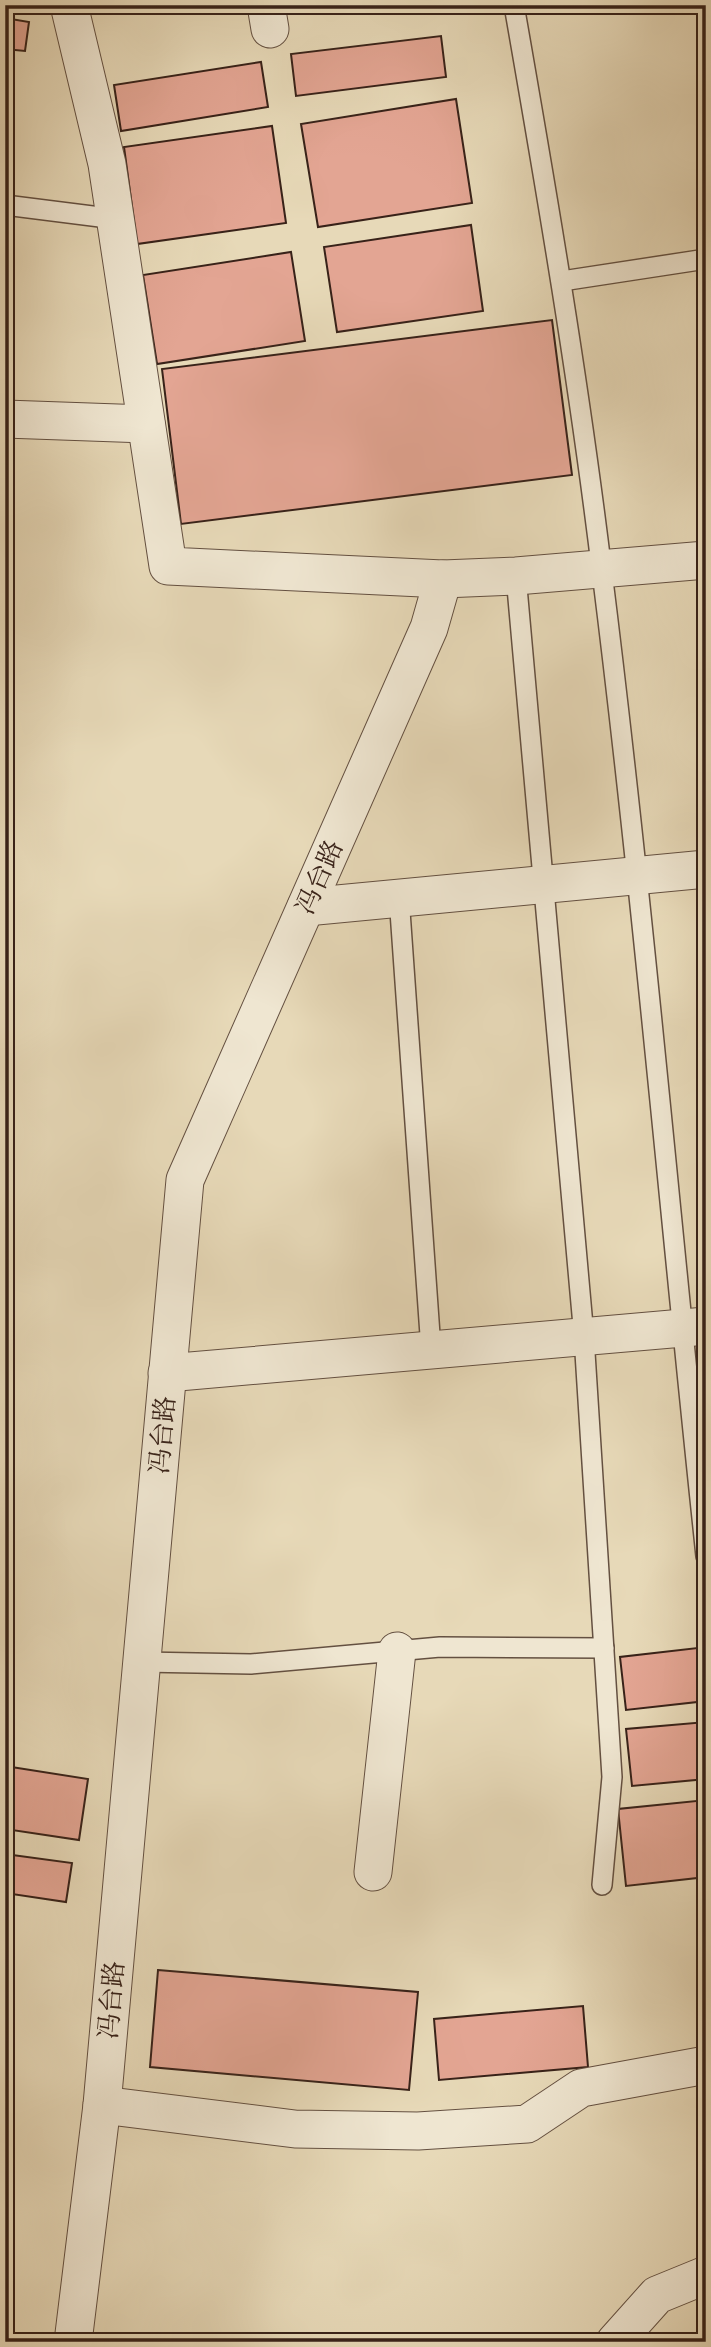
<svg xmlns="http://www.w3.org/2000/svg" width="711" height="2347" font-family="'Sorts Mill Goudy','Noto Serif SC',serif">
	<style>
		.building { fill: #e3a593; stroke: #382219; stroke-width: 2 }
		.lines { fill: none; stroke-linecap: round; stroke-linejoin: round }
		.service-casing { stroke: #645041; stroke-width: 22 }
		.minor-casing { stroke: #645041; stroke-width: 39 }
		.service { stroke: #efe6d1; stroke-width: 19 }
		.minor { stroke: #efe6d1; stroke-width: 37 }
		.labels { text-anchor: middle; stroke-width: 5; stroke-linejoin: round; paint-order: stroke }
		.street-label { font-size: 26px; fill: #382219; stroke: #efe6d1 }
	</style>
	<rect width="100%" height="100%" fill="#e7d9b8"/>
	<filter id="stains"><feTurbulence type="fractalNoise" baseFrequency=".00286" numOctaves="4"/><feColorMatrix values="0 0 0 0 .2 0 0 0 0 .09 0 0 0 0 .02 0 0 0 .5 -.17"/></filter>
	<radialGradient id="worn" r=".72"><stop offset=".6" stop-color="#630" stop-opacity="0"/><stop offset="1" stop-color="#630" stop-opacity=".3"/></radialGradient>
	<!-- building -->
	<g class="building">
		<polygon points="5,18 29,22 25,51 5,49"/>
		<polygon points="441,36 446,77 296,96 291,54"/>
		<polygon points="261,62 268,107 121,131 114,85"/>
		<polygon points="456,99 472,203 318,227 301,124"/>
		<polygon points="272,126 286,223 137,244 124,147"/>
		<polygon points="471,225 483,311 337,332 324,247"/>
		<polygon points="291,252 305,341 157,364 143,275"/>
		<polygon points="552,320 572,475 181,524 162,369"/>
		<polygon points="706,1647 706,1701 626,1710 620,1657"/>
		<polygon points="706,1722 706,1779 632,1786 626,1729"/>
		<polygon points="5,1766 88,1779 79,1840 5,1829"/>
		<polygon points="706,1800 706,1877 626,1886 618,1809"/>
		<polygon points="5,1854 72,1863 66,1902 5,1893"/>
		<polygon points="158,1970 418,1992 409,2090 150,2067"/>
		<polygon points="583,2006 588,2067 439,2080 434,2019"/>
	</g>
	<g class="lines">
		<!-- service casing -->
		<g class="service-casing">
			<g id="service">
				<path d="M514,5c33,189 65,377 88,567 41,327 69,656 104,984"/>
				<polyline points="5,205 116,219"/>
				<polyline points="562,281 706,259"/>
				<polyline points="516,576 584,1337 612,1777 602,1885"/>
				<polyline points="399,897 431,1349"/>
				<polyline points="142,1662 251,1664 440,1647 604,1648"/>
			</g>
		</g>
		<!-- minor casing -->
		<g class="minor-casing">
			<g id="minor">
				<polyline points="69,5 107,164 168,566 443,579 516,576 706,560"/>
				<polyline points="266,5 270,29"/>
				<polyline points="5,419 146,424"/>
				<polyline points="306,907 706,869"/>
				<polyline points="167,1373 706,1326"/>
				<polyline points="373,1872 397,1651"/>
				<polyline points="102,2105 295,2129 418,2131 527,2124 581,2088 706,2065"/>
				<polyline points="73,2342 102,2105 185,1180 429,628 443,579"/>
				<polyline points="615,2342 657,2295 706,2275"/>
			</g>
		</g>
		<!-- service -->
		<use href="#service" class="service"/>
		<!-- minor -->
		<use href="#minor" class="minor"/>
	</g>
	<g class="labels">
		<!-- street labels -->
		<g class="street-label">
			<text transform="translate(319 877) rotate(-66)" y="9">冯台路</text>
			<text transform="translate(162 1435) rotate(-85)" y="9">冯台路</text>
			<text transform="translate(111 2000) rotate(-85)" y="9">冯台路</text>
		</g>
	</g>
	<!-- margin -->
	<rect width="711" height="2347" fill="none" stroke="#e7d9b8" stroke-width="28"/>
	<rect x="7" y="7" width="697" height="2333" fill="none" stroke="#382219" stroke-width="3.5"/>
	<rect x="14" y="14" width="683" height="2319" fill="none" stroke="#382219" stroke-width="2"/>
	<rect width="100%" height="100%" filter="url(#stains)"/>
	<rect width="100%" height="100%" fill="url(#worn)"/>
</svg>
